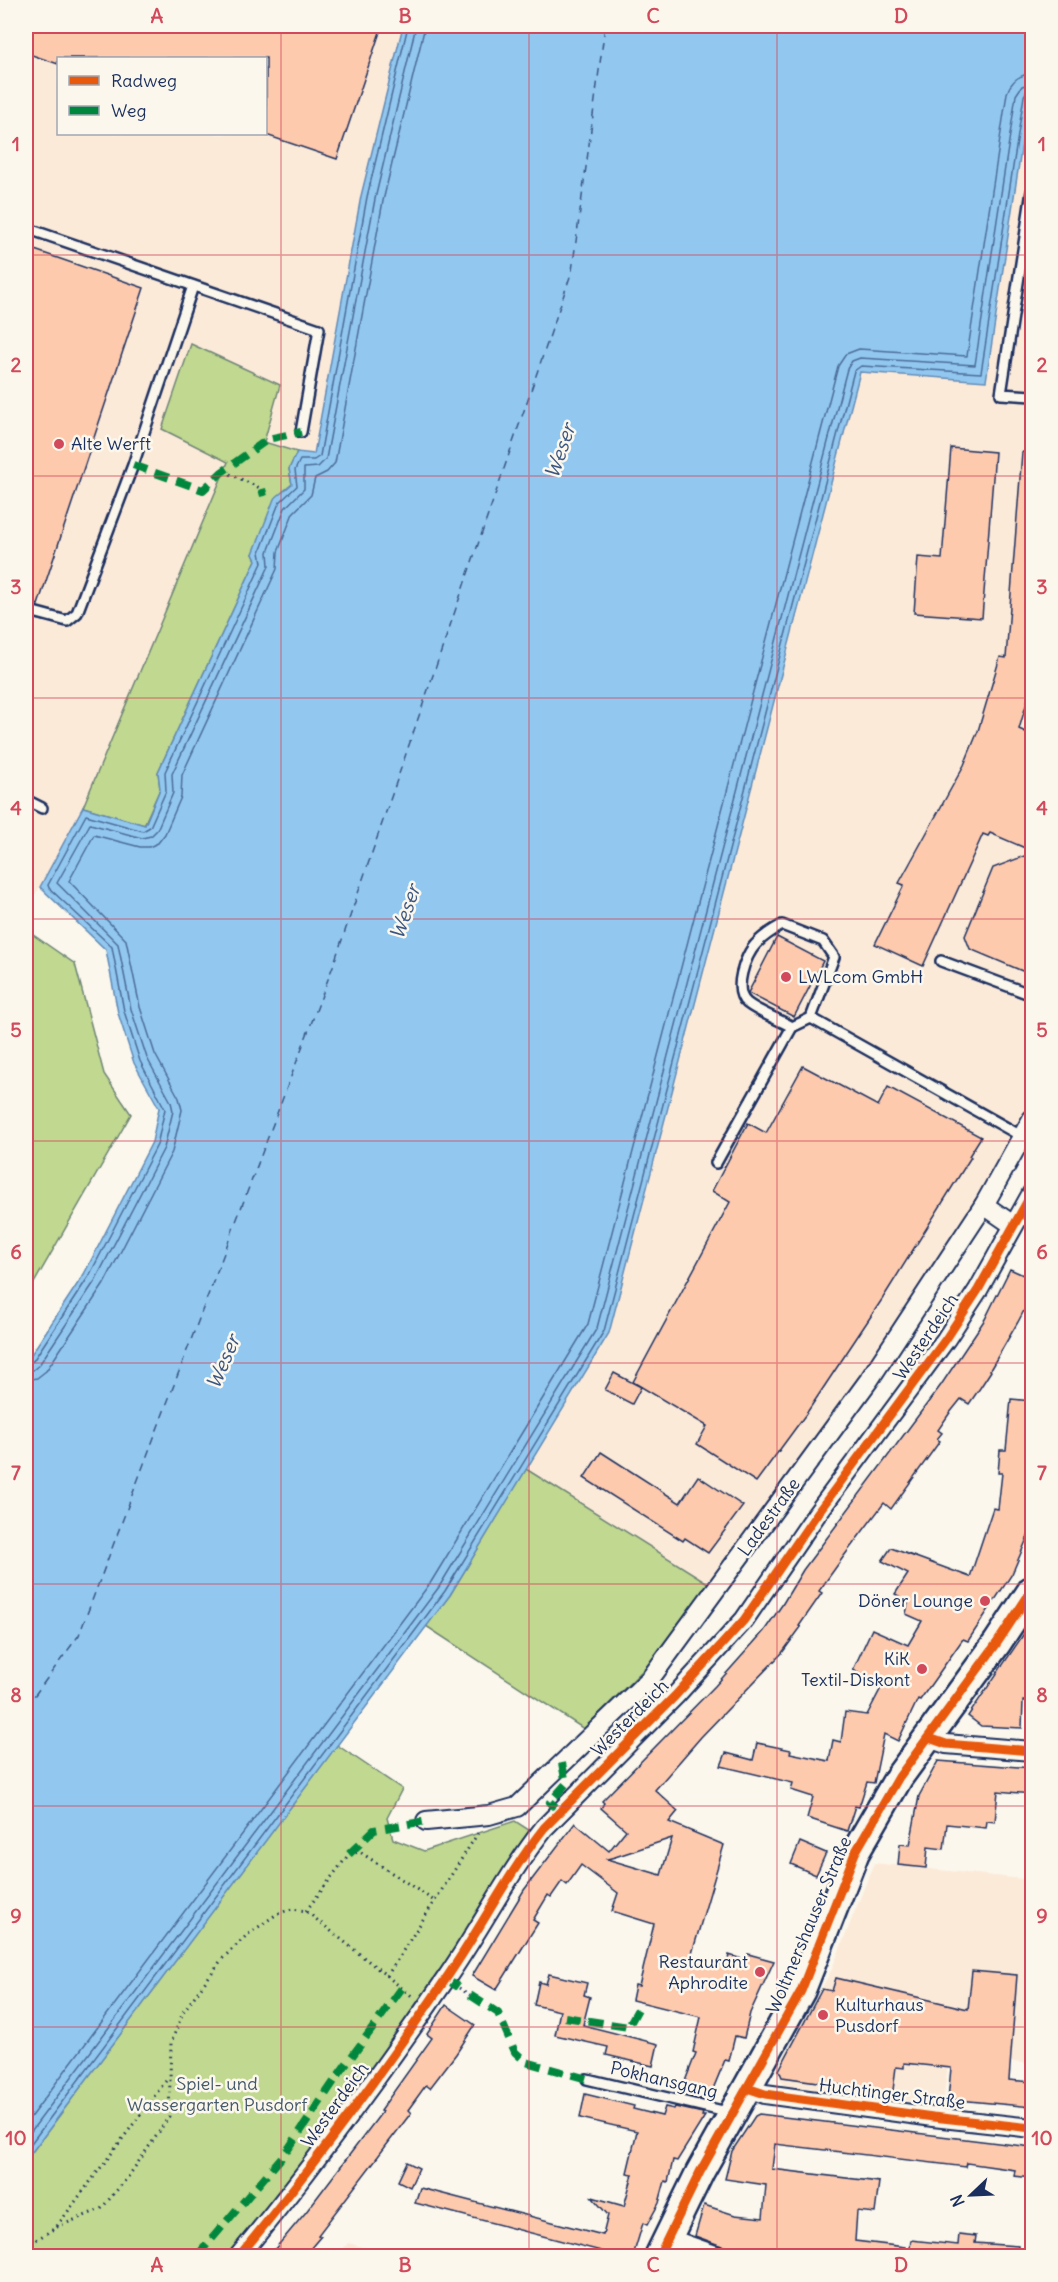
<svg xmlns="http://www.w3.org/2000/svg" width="1058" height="2282" font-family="Delius,sans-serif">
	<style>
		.built { fill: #fcead9; fill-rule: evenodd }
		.green { fill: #c0d88f; stroke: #6e8476; stroke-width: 1.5 }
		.water { fill: #92c8f0; stroke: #628bb6; stroke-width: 1.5 }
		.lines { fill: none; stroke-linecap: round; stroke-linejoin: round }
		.shore { stroke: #4b6c98; stroke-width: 1.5 }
		.ferry { stroke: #395582; stroke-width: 1.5; stroke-dasharray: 8 6; stroke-linecap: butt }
		.building { fill: #fecaae; stroke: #1b2f5e; stroke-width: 1.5; fill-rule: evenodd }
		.lane-casing { stroke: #1b2f5e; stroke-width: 14 }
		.street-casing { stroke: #1b2f5e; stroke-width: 22 }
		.secondary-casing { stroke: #1b2f5e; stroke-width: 32 }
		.path { stroke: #1b2f5e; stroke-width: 3; stroke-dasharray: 1.5 4.5; stroke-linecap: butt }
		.lane { stroke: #fbf7ec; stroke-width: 9 }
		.street { stroke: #fbf7ec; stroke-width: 18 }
		.secondary { stroke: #fbf7ec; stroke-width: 27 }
		.quiet { stroke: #00873e; stroke-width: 8; stroke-dasharray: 15 8; stroke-linecap: butt }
		.cycleway-casing { stroke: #fbf7ec; stroke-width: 13 }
		.cycleway { stroke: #e8590c; stroke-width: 9 }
		.grid { fill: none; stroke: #d1495b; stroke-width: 1.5; stroke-opacity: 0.55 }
		.poi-dot { fill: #d1495b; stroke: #fbf7ec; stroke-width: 2 }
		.labels { text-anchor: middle; stroke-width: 5; stroke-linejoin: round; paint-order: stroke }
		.poi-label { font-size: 18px; fill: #1b2f5e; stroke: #fbf7ec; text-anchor: start }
		.street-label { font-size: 18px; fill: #1b2f5e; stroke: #fbf7ec }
		.park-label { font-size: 18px; fill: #44596a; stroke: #fbf7ec }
		.water-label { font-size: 20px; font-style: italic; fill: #395582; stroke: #fbf7ec }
		.neatline { fill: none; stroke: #d1495b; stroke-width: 2 }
		.grid-label { font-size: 20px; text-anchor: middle; font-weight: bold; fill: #d1495b }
	</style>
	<rect width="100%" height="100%" fill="#fbf7ec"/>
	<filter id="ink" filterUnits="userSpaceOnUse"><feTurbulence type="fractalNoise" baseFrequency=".0167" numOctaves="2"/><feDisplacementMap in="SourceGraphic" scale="12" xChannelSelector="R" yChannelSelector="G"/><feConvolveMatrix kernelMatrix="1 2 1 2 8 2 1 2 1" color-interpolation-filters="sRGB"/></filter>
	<g filter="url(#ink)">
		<!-- built -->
		<g class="built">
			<path d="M26,26h377l-42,170 -47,259 -50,-13 -35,20 -146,345 -43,80 -14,22zM58,58h208v76h-208z"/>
			<polygon points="1032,78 1032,1128 723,1593 526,1469 609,1333 860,372 986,381"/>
			<polygon points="874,1863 1032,1880 1032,2064 949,2055 943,2105 784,2085 777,2073 777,2069 831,1971"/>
			<polygon points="348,2243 396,2256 338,2256"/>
		</g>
		<!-- green -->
		<g class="green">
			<polygon points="191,344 280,385 264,442 297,452 289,469 292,484 253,554 256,560 158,772 160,789 144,825 83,807 228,462 162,429"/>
			<polygon points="26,930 75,964 104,1074 131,1114 26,1297"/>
			<polygon points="526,1469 711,1585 661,1652 584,1729 426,1626 450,1595"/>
			<polygon points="337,1745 402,1789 387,1818 393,1839 424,1851 515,1821 532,1832 420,2009 233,2256 26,2256 26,2160"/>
		</g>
		<!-- water -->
		<polygon class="water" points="403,26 1032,26 1032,78 986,381 860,372 609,1333 450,1595 26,2160 26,1362 84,1274 152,1142 159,1108 134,1063 118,1013 106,950 40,887 83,807 145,825 160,789 158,772 256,560 253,554 274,499 292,484 289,469 297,452 314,454 361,196"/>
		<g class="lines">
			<!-- shore -->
			<g class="shore">
				<polyline points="26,1364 33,1361 89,1276 157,1145 165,1109 140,1061 124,1011 112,947 49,888 48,885 86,815 143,831 150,827 166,791 165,772 262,563 260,552 279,503 297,486 295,470 300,460 314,460 320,456 367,197 408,26"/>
				<polyline points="26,1371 33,1370 39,1365 95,1281 164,1148 173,1111 171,1102 147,1058 131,1009 118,944 57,883 90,824 142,838 151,836 157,830 173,793 172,774 269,566 268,552 285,508 304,489 304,468 318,467 326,459 375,199 416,26"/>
				<polyline points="26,1380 37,1378 46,1371 104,1284 172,1152 182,1110 179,1098 155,1054 140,1007 126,940 69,881 94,835 140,847 149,847 158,843 165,834 181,797 182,775 277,569 278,552 293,513 311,495 315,478 327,472 335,463 383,201 425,26"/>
				<path d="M26,2123l405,-541 157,-258 250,-958 8,-12 13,-5 108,7 40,-263c4,-12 13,-19 25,-19"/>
				<polyline points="26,2138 439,1587 597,1328 847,369 852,361 860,358 975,365 1016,95 1022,86 1032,83"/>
				<polyline points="26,2150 445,1591 604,1331 854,371 861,366 981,373 1024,96 1027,91 1032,90"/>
			</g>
			<!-- ferry -->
			<polyline class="ferry" points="26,1707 79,1635 333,966 572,271 605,26"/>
		</g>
		<!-- building -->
		<g class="building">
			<polygon points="26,26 382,26 337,159 266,135 266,58 58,58 58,64 26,53"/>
			<polygon points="26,247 144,288 38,605 26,601"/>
			<polygon points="951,448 995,452 982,618 914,613 918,557 942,559"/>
			<polygon points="1022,452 1032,453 1032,685 1019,729 1032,735 1032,851 990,833 988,836 983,834 923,966 875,944 904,885 899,883 964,765 978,731 1000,657 1006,658"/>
			<polygon points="1032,853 1032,975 970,949 965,936 993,868"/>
			<polygon points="777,937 823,961 794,1017 748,993"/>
			<polygon points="803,1066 878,1106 888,1087 981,1137 969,1156 971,1157 883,1298 806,1414 756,1482 697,1444 707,1426 633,1382 730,1202 712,1191 748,1123 766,1133"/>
			<path d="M1010,1269l22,10 -5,16 4,2 -13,25 -28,48 1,1 -11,17 -11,16 -8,-5 -12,15 -11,16 4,3 -5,6 3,2 -49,68 -7,-6 -40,53 -25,35 3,2 -23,33 2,1 -19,26 -81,84 -46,53 23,21 -9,11 55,23 -33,112 36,8 2,-10 16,5 3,-6 26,7 -24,52 -6,25 -9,-2 -6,25 -4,-1 -17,41 -28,-7 16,-41 -3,-1 8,-35 -69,-17 3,-15 4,1 15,-62 -42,-13 6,-18 -37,-28 -14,20 -5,-4 -11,16 -3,-2 -15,25 5,3 -42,67 -24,-14 52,-86 51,-67 34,28 17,-21 -25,-22 3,-5 -2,-2 113,-115 49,-55 18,-26 21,-35 138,-185 44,-66zM672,1838l-11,37 -54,-16 8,-2z"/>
			<polygon points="614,1373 641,1387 632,1404 605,1390"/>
			<polygon points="1011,1399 1032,1401 1032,1527 1012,1574 968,1641 963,1639 920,1700 918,1699 898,1741 884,1734 874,1783 867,1782 859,1807 855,1806 847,1831 807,1818 813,1797 791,1790 793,1783 721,1766 726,1753 753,1760 757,1743 791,1750 790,1753 829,1761 833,1740 841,1742 845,1712 867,1715 883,1684 853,1670 872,1629 908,1645 922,1621 906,1614 908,1603 898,1598 899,1596 895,1594 908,1574 882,1561 891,1548 970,1577 993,1508 998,1509 1002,1473 998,1473 1000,1450 1006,1450"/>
			<polygon points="601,1452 680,1503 698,1476 743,1506 708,1553 685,1538 683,1541 584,1478"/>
			<polygon points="1032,1622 1032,1692 1027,1692 1027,1701 1023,1701 1022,1728 981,1726 968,1716"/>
			<polygon points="938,1761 1032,1768 1032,1794 998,1791 995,1822 987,1821 986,1828 947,1824 944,1849 928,1847 926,1868 898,1865 900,1844 910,1845 919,1796"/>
			<polygon points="800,1842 826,1853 816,1875 791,1864"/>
			<polygon points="972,1971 1017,1975 1009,2080 1032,2082 1032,2107 948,2099 951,2068 904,2063 904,2068 896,2067 892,2098 873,2095 874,2090 782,2077 779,2070 822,1989 832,1991 836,1978 968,2009"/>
			<polygon points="549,1974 587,1983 584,1995 590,1997 583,2025 658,2044 653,2066 606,2055 608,2047 555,2035 560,2011 534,2005 539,1982 546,1984"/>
			<polygon points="446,2005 475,2025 456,2054 430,2088 426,2085 408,2110 411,2113 318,2235 321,2236 304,2256 269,2256 306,2212 382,2112 380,2111 432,2038 427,2034"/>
			<polygon points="585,2094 634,2106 633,2109 662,2116 665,2107 674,2109 675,2107 703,2113 702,2116 705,2116 677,2161 673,2160 668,2182 665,2181 659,2203 647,2225 643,2223 633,2256 608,2256 609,2253 415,2203 420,2188 603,2235 608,2215 592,2197 624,2206 633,2174 627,2173 637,2131 580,2118"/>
			<polygon points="759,2114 1032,2147 1032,2178 1014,2176 1015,2170 967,2163 966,2167 775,2144 772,2169 879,2182 875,2213 857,2211 855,2241 905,2247 904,2256 810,2256 722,2246 695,2236 704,2205 735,2215 763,2218 766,2185 725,2179 732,2151 755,2116"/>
			<polygon points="407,2162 419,2168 410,2187 398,2181"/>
			<polygon points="959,2234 976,2236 975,2243 1018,2246 1018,2256 909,2256 911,2240 958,2245"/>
		</g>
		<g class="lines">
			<!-- lane casing -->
			<g class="lane-casing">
				<g id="lane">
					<polyline points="1032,191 1001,394 1032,396"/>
					<polyline points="26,228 319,329 301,432"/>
					<polyline points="26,610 67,621 77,613 133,465 193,286"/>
					<polyline points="26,800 42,808"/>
					<polyline points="941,961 1032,995"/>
					<path d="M811,1018l-19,9c-14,-8 -32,-14 -45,-24 -15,-12 -2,-48 9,-59 7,-8 17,-14 26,-19l41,16 11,16 -23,61 212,119"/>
					<polyline points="716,1163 792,1027"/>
					<polyline points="587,2079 731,2113"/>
				</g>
			</g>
			<!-- street casing -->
			<g class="street-casing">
				<g id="street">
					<polyline points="984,1205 1013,1225"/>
					<polyline points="929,1738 946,1744 1032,1751"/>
					<polyline points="426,1821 489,1815 517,1807 650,1679 869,1380 984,1205 1032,1119"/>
					<polyline points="747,2088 765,2094 933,2117 1032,2128"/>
					<polyline points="667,2238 718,2256"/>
					<path d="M239,2256c73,-88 141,-181 206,-276 35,-50 62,-105 99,-152l131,-132 69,-76 72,-105 130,-176 32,-49 54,-97"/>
				</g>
			</g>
			<!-- secondary casing -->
			<g class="secondary-casing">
				<polyline id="secondary" points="659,2256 700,2172 801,1991 855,1853 899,1777 997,1643 1032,1590"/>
			</g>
			<!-- path -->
			<g class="path">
				<polyline points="230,474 262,489"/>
				<polyline points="306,1911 349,1854 360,1852 436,1902"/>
				<polyline points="387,1976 478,1833"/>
				<polyline points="459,1988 470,1995"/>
				<polyline points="57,2226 168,2078"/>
				<polyline points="26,2246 57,2227 101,2209 128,2177 159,2132 169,2116 171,2043 183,2012 222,1959 247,1935 277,1914 292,1909 306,1911 413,1997"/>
			</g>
			<!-- lane -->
			<use href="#lane" class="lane"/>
			<!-- street -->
			<use href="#street" class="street"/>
			<!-- secondary -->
			<use href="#secondary" class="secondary"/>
			<!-- quiet -->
			<g class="quiet">
				<polyline points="133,465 203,490 222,472 268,439 301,432"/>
				<polyline points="262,489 264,496"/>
				<polyline points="561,1812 550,1802 566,1784 562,1763"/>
				<polyline points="349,1854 374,1830 426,1821"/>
				<polyline points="446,1979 458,1987"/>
				<polyline points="470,1995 498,2013 515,2052 526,2062 587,2079"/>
				<polyline points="565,2017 628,2027 638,2009"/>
				<polyline points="197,2256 287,2151 339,2074 402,1988"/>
			</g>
			<!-- cycleway casing -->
			<g class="cycleway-casing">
				<g id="cycleway">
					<polyline points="929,1738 946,1744 1032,1751"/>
					<polyline points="747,2088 765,2094 933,2117 1032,2128"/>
					<path d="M239,2256c73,-88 141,-181 206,-276 35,-50 62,-105 99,-152l131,-132 69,-76 72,-105 130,-176 32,-49 54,-97"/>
					<polyline points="659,2256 700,2172 801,1991 855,1853 899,1777 997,1643 1032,1590"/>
				</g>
			</g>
			<!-- cycleway -->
			<use href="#cycleway" class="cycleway"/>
		</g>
	</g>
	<!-- grid -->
	<path class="grid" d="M281,26v2230M529,26v2230M777,26v2230M26,255h1006M26,476h1006M26,698h1006M26,919h1006M26,1141h1006M26,1363h1006M26,1584h1006M26,1806h1006M26,2027h1006"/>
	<!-- markers -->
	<g class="poi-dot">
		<circle cx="59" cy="444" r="6"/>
		<circle cx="786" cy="977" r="6"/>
		<circle cx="985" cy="1601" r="6"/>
		<circle cx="922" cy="1669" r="6"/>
		<circle cx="760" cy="1972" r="6"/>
		<circle cx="823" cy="2015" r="6"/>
	</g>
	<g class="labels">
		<!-- poi labels -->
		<g class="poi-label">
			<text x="71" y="450">Alte Werft</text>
			<text x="798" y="983">LWLcom GmbH</text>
			<text x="973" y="1607" text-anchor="end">Döner Lounge</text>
			<text x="910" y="1665" text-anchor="end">KiK<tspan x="910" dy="21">Textil-Diskont</tspan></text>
			<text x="748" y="1968" text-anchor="end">Restaurant<tspan x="748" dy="21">Aphrodite</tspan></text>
			<text x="835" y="2011">Kulturhaus<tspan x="835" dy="21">Pusdorf</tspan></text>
		</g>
		<!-- street labels -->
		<g class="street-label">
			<text transform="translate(926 1337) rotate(-56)" y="6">Westerdeich</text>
			<text transform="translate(769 1517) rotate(-54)" y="6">Ladestraße</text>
			<text transform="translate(630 1718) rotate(-45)" y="6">Westerdeich</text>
			<text transform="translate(809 1925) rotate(-67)" y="6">Woltmershauser Straße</text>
			<text transform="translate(664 2080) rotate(13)" y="6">Pokhansgang</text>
			<text transform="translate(892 2094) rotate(7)" y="6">Huchtinger Straße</text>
			<text transform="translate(335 2105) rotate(-54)" y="6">Westerdeich</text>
		</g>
		<!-- park labels -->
		<g class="park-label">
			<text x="217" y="2090">Spiel- und<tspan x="217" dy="21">Wassergarten Pusdorf</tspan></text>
		</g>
		<!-- water labels -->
		<g class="water-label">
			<text transform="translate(560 451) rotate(-71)" y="7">Weser</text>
			<text transform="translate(405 912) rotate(-71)" y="7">Weser</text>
			<text transform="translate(223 1362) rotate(-67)" y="7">Weser</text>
		</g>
	</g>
	<!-- margin -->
	<rect width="1058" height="2282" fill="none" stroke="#fbf7ec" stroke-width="66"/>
	<!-- legend -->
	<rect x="57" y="57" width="210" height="78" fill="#fbf7ec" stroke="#a1a7b3" stroke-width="1.5"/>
	<rect x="69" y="76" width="30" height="9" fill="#e8590c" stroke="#a1a7b3" stroke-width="1.5"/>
	<text x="111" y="87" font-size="18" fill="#1b2f5e">Radweg</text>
	<rect x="69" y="106" width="30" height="9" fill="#00873e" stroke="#a1a7b3" stroke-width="1.5"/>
	<text x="111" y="117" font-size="18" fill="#1b2f5e">Weg</text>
	<!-- north arrow -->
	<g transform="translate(971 2195) rotate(247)" stroke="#fbf7ec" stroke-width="4.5" paint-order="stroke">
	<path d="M0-4.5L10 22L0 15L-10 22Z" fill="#1b2f5e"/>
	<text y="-9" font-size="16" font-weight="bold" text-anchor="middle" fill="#1b2f5e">N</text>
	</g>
	<rect x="33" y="33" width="992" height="2216" class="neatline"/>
	<g class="grid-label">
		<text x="157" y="23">A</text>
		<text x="405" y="23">B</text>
		<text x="653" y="23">C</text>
		<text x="901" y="23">D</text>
		<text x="16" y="151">1</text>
		<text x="1042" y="151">1</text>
		<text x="16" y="372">2</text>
		<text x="1042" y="372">2</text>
		<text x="16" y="594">3</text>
		<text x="1042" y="594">3</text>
		<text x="16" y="815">4</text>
		<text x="1042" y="815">4</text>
		<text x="16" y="1037">5</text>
		<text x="1042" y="1037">5</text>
		<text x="16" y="1259">6</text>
		<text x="1042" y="1259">6</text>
		<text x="16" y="1480">7</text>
		<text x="1042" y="1480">7</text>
		<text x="16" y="1702">8</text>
		<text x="1042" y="1702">8</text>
		<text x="16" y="1923">9</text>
		<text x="1042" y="1923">9</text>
		<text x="16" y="2145">10</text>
		<text x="1042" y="2145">10</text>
		<text x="157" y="2272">A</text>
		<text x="405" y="2272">B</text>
		<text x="653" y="2272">C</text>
		<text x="901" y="2272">D</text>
	</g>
</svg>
